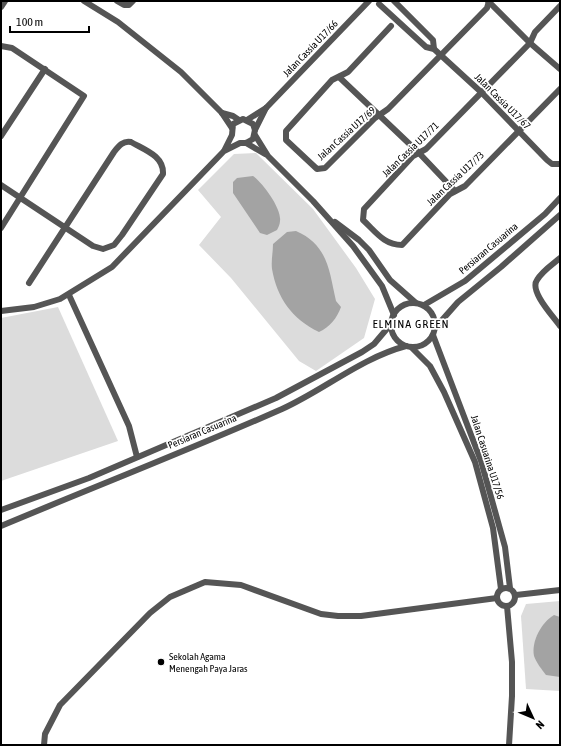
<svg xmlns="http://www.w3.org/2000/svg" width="561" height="746" font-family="'Asap Condensed',sans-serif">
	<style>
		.green { fill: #dcdcdc }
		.water { fill: #a3a3a3 }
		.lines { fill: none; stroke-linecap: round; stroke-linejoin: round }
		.minor { stroke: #555; stroke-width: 6 }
		.poi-dot { fill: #000; stroke: #fff; stroke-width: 1.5 }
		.labels { text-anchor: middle; stroke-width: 3.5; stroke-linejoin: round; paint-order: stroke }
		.street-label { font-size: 10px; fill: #000; stroke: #fff }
		.poi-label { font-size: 10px; fill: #000; stroke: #fff; text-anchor: start }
		.quarter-label { font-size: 12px; letter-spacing: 1px; fill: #000; stroke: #fff }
	</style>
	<rect width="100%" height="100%" fill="#fff"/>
	<!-- green -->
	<g class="green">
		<polygon points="256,153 313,209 356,268 375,299 364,338 316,371 299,361 231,278 199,245 221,217 198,190 234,154"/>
		<polygon points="58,307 118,441 1,481 1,318"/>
		<polygon points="560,601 560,691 526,689 521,616 526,604"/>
	</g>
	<!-- water -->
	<g class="water">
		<path d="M253,176c10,7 29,33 27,45 0,3 -2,7 -3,9l-10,5 -7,-2 -27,-40v-11l4,-4z"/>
		<path d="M296,231c32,14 33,39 40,70l5,6c-4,11 -11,20 -22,25 -27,-13 -42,-34 -47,-63 -1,-8 1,-17 1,-25l14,-12z"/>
		<path d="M554,615l6,2v60l-14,-2c-4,-5 -10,-13 -12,-19 -3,-15 8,-34 20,-41z"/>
	</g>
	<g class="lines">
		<!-- minor -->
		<g class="minor">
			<polyline points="84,1 118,22 181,72 222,113 232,128"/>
			<polyline points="117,1 124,5 129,5 133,1"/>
			<polyline points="394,1 433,40 434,49"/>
			<polyline points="488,1 530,43 560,69"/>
			<polyline points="379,4 426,47 434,49 481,92 547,160 552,164 560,164"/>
			<path d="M560,6l-25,26 -5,11 -104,106 -13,7 -49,53 -1,11c13,12 21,25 39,25l48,-51 15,-8 95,-97"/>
			<polyline points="1,7 5,1"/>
			<polyline points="391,26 348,72 332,80 286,131 286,140 317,169 325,168 375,118 388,109 487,8 489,1"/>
			<polyline points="1,46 12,48 84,96 1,228"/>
			<polyline points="339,77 419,153 455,191"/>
			<polyline points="222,113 233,116 239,120"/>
			<polyline points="247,120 266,108 369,1"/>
			<polyline points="255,130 266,108"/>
			<polyline points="255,135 268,156 313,201 353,246 382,286 394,315"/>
			<polyline points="1,136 45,69"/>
			<polyline points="246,143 265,154"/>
			<path d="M1,185l92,61 10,3 11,-4 8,-10 41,-61c1,-18 -18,-24 -32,-32 -8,-2 -13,5 -17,10l-85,131"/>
			<polyline points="335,222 359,240 369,250 390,280 416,303"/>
			<path d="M560,258c-7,6 -18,13 -23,22 -8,11 16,36 23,46"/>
			<polyline points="69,295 129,426 137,457"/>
			<circle cx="413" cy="325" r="22"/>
			<polyline points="424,305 465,281 545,214 560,198"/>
			<polyline points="1,311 34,307 60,299 112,267 224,151 232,135 233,124 243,119 253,124 255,130 253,139 246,143 240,143 224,151"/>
			<polyline points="435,328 458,302 501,267 560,215"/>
			<polyline points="433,335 481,461 505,547 510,588"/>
			<polyline points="412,348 430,366 444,392 475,462 493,528 501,589"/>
			<polyline points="1,510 89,478 276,398 362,352 374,344 391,324"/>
			<path d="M1,526c93,-39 188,-76 281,-117 42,-19 79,-51 124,-63"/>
			<circle cx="506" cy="597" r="9"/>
			<polyline points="516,595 560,590"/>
			<polyline points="507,606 512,662 512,696 509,745"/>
			<polyline points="44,745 45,734 60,705 150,613 170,597 205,582 241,585 321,614 338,616 361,616 497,598"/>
		</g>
	</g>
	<!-- markers -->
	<circle class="poi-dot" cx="161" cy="662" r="4"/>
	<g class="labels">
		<!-- street labels -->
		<g class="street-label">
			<text transform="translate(310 48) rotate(-46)" y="4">Jalan Cassia U17/66</text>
			<text transform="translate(503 101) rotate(45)" y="4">Jalan Cassia U17/67</text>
			<text transform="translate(346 133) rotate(-42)" y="4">Jalan Cassia U17/69</text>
			<text transform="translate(410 149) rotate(-44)" y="4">Jalan Cassia U17/71</text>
			<text transform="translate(455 178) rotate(-43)" y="4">Jalan Cassia U17/73</text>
			<text transform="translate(488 248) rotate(-40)" y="4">Persiaran Casuarina</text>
			<text transform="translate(202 431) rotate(-23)" y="4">Persiaran Casuarina</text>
			<text transform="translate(488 457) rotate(72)" y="4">Jalan Casuarina U17/56</text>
		</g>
		<!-- poi labels -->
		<g class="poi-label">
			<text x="169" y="660">Sekolah Agama<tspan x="169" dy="12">Menengah Paya Jaras</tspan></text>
		</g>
		<!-- quarter labels -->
		<g class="quarter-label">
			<text x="411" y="328">ELMINA GREEN</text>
		</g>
	</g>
	<!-- border -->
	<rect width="561" height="746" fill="none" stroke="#000000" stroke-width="4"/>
	<!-- north arrow -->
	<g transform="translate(533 718) rotate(134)" stroke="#ffffff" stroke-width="3" paint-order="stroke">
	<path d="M0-3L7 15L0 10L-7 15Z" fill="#000000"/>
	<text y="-6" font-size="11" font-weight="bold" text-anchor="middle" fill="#000000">N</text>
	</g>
	<!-- scale -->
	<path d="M10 26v6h79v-6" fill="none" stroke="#000000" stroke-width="2"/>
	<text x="16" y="26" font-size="12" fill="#000000" stroke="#ffffff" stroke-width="3" paint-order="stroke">100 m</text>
</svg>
